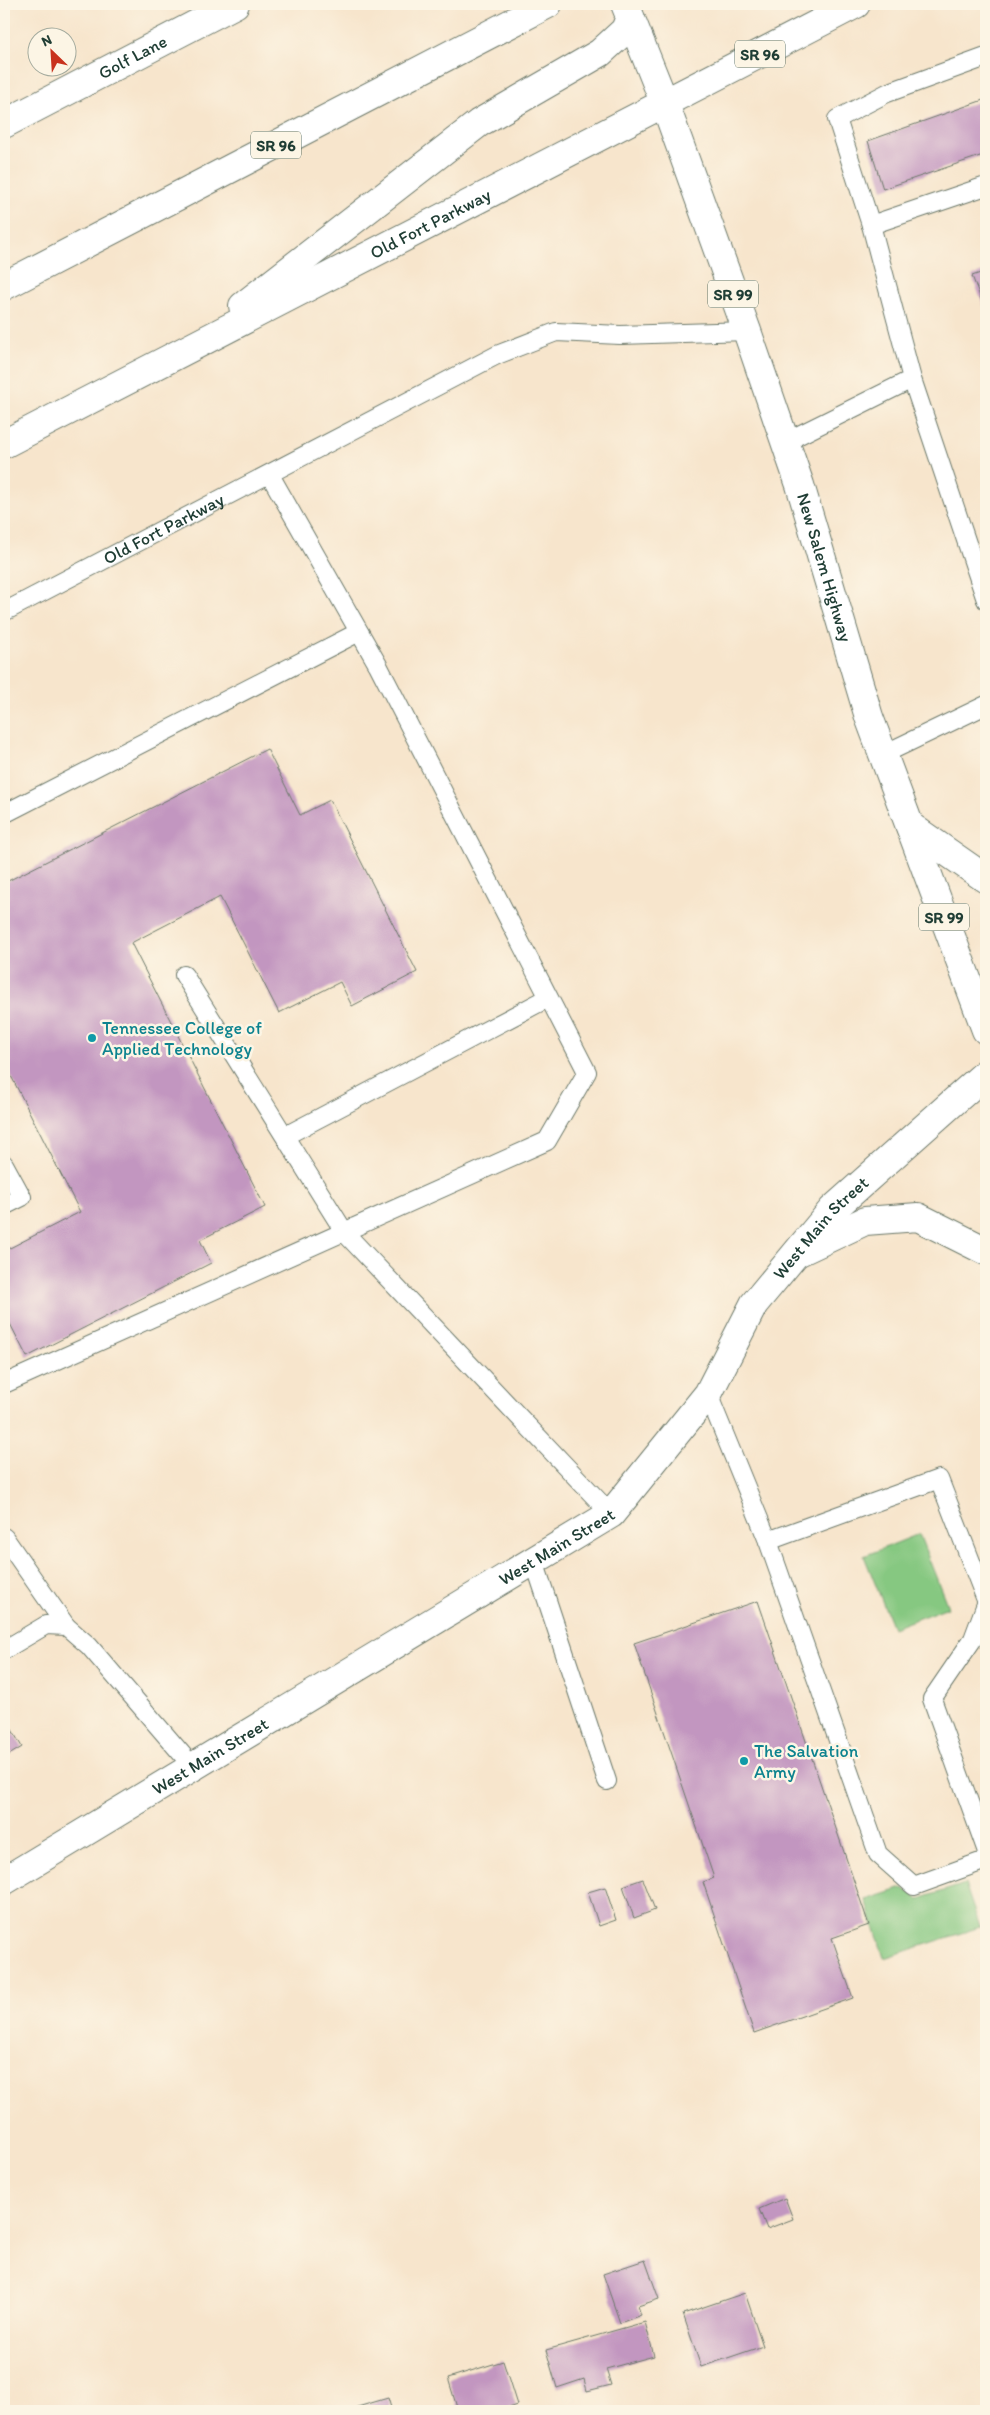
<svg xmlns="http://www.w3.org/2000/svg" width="990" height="2415" font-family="Itim,sans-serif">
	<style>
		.green { fill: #86c881; stroke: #52825a }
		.building { fill: #c296c0 }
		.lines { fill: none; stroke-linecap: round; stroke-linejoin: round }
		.service-casing { stroke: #6b7869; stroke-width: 20 }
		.minor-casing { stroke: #6b7869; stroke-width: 30 }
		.primary-casing { stroke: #6b7869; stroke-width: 30 }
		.service { stroke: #fff; stroke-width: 18 }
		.minor { stroke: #fff; stroke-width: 28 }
		.primary { stroke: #fff; stroke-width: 28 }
		.culture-dot { fill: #0f9aa8; stroke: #fcf5e5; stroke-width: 2 }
		.labels { text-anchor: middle; stroke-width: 5; stroke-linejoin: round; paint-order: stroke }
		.shield { fill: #fcf5e5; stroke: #617469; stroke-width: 1 }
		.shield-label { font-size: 16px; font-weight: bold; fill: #1f3d34 }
		.street-label { font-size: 18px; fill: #1f3d34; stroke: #fcf5e5 }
		.culture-label { font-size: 18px; fill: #0d838f; stroke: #fcf5e5; text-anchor: start }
	</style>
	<rect width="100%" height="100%" fill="#fcf5e5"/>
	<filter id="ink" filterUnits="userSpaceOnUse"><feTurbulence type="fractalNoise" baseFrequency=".02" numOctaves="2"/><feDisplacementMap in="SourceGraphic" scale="10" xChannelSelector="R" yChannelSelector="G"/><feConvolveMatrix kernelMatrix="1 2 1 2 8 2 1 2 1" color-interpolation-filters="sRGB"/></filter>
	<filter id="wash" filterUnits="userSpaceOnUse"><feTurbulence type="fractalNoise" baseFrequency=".0096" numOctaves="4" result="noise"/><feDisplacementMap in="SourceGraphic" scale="20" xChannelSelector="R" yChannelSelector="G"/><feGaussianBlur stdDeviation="1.12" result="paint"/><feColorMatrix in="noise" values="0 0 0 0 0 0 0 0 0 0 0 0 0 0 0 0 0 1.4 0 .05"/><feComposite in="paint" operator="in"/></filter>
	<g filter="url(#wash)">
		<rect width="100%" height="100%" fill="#f7e5cc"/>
		<!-- green -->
		<g class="green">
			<polygon points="919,1534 948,1607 893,1628 864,1556"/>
			<polygon points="965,1884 980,1927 884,1958 866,1900 903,1888 919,1899"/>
		</g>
		<g id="blocks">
			<!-- building -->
			<g class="building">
				<polygon points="986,99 986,154 883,189 868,141"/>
				<polygon points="986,271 986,312 972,276"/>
				<polygon points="267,749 300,815 330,800 417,972 352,1006 340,982 279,1013 220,897 131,943 265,1207 200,1240 211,1263 27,1357 4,1312 4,1251 80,1212 4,1062 4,883"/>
				<polygon points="758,1601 869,1925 832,1938 853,1998 754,2033 703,1882 714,1878 634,1643"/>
				<polygon points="4,1716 22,1747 4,1758"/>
				<polygon points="643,1879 655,1910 634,1918 623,1886"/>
				<polygon points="605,1887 616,1920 599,1926 588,1892"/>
				<polygon points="785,2198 793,2219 767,2229 759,2209"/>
				<polygon points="645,2260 659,2299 638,2306 641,2315 620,2323 603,2274"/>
				<polygon points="745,2293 763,2346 701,2367 683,2314"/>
				<polygon points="645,2322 654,2356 606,2369 611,2385 587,2391 584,2379 557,2388 546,2350"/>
				<polygon points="503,2361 517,2405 498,2411 458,2411 448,2378"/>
				<polygon points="388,2398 392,2411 344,2411"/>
			</g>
		</g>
	</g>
	<g filter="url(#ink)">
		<use href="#blocks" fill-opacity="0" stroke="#6b7869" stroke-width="1"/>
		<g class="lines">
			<!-- service casing -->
			<g class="service-casing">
				<g id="service">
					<polyline points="871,225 986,186"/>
					<polyline points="912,379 986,600"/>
					<polyline points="785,442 912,379 871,225 837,119 887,93 986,57"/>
					<path id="s1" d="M4,612l493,-257 59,-23 64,3 127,-4"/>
					<polyline points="884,754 986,705"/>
					<polyline points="4,814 359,632"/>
					<polyline points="184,975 345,1233 611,1514"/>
					<polyline points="285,1136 548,998"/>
					<polyline points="4,1164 22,1197 4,1206"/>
					<polyline points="4,1384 547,1141 587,1072 378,665 270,475"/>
					<polyline points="708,1394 768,1541 878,1854 914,1886 986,1860"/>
					<polyline points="4,1537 66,1626"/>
					<polyline points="768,1541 939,1479 986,1600"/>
					<polyline points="534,1561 607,1781"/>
					<polyline points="986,1604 973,1639 932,1699 986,1849"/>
					<polyline points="4,1650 46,1625 66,1626 89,1646 193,1767"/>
				</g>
			</g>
			<!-- minor casing -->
			<g class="minor-casing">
				<g id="minor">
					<path id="s2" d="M4,124l231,-120"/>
					<path id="s3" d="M4,1881l607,-367 97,-120 46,-90 78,-94 154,-137"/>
				</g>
			</g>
			<!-- primary casing -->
			<g class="primary-casing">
				<g id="primary">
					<path id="s4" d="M625,4l40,100 82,227 53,154 69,232 117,313"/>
					<polyline points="4,286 548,4"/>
					<polyline points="243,306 479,123 600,53 625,30 630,17"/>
					<path id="s5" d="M4,444l852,-440"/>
					<polyline points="910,826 986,879"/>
					<polyline points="797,1253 865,1221 918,1217 986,1251"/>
				</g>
			</g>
			<!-- service -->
			<use href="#service" class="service"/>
			<!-- minor -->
			<use href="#minor" class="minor"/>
			<!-- primary -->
			<use href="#primary" class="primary"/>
		</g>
	</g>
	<!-- markers -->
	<g class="culture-dot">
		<circle cx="92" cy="1038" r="5"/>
		<circle cx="744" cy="1761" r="5"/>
	</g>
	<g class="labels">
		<!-- shield labels -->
		<g class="shield">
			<rect x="735" y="40.5" width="50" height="27" rx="4"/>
			<rect x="251" y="131.5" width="50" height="27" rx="4"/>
			<rect x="708" y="280.5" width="50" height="27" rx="4"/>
			<rect x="919" y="903.5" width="50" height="27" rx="4"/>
		</g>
		<g class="shield-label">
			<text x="760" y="60">SR 96</text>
			<text x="276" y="151">SR 96</text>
			<text x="733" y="300">SR 99</text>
			<text x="944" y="923">SR 99</text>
		</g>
		<!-- street labels -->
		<g class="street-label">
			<text dy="6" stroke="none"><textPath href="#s2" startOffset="145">Golf Lane</textPath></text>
			<text dy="6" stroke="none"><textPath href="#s5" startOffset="480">Old Fort Parkway</textPath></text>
			<text dy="6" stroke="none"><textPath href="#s1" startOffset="180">Old Fort Parkway</textPath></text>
			<text dy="6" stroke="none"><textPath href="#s4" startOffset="598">New Salem Highway</textPath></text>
			<text dy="6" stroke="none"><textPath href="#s3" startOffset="1066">West Main Street</textPath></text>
			<text dy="6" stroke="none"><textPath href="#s3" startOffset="646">West Main Street</textPath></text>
			<text dy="6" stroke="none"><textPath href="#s3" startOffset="241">West Main Street</textPath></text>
		</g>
		<!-- culture labels -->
		<g class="culture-label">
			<text x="102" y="1034">Tennessee College of<tspan x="102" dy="21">Applied Technology</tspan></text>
			<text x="754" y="1757">The Salvation<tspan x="754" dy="21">Army</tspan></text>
		</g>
	</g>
	<!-- margin -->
	<rect width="990" height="2415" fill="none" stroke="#fcf5e5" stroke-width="20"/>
	<!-- north arrow -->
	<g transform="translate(52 52) rotate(335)"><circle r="24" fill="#fcf5e5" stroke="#a4ab9e"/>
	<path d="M0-4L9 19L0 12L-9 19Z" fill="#c8321e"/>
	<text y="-8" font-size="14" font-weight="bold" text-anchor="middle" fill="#1f3d34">N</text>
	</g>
</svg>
